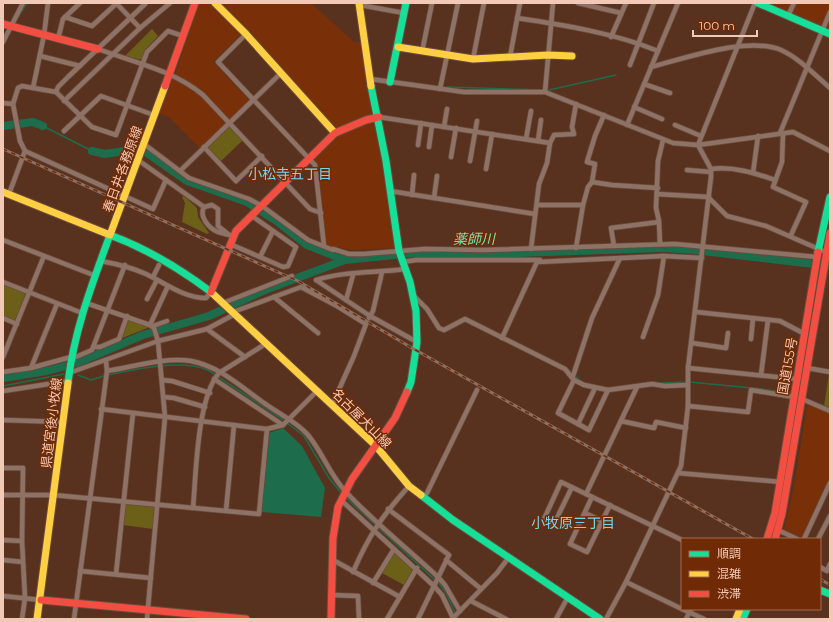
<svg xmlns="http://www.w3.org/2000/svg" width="833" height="622" font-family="Montserrat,'Noto Sans JP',sans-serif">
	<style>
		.built { fill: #793008 }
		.green { fill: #6c5f18 }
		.water { fill: #1d6c4c }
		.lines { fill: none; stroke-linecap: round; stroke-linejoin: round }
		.stream { stroke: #1d6c4c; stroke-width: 1.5 }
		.river { stroke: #1d6c4c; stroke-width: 8 }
		.street-casing { stroke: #6a4b3d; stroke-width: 6 }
		.fast-casing { stroke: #6a4b3d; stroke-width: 9 }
		.slow-casing { stroke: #6a4b3d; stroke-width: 9 }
		.jam-casing { stroke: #6a4b3d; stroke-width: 9 }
		.street { stroke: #8e7265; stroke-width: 4.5 }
		.fast { stroke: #16e098; stroke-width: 7 }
		.slow { stroke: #ffcf43; stroke-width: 7 }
		.jam { stroke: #f24e42; stroke-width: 7 }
		.rail-casing { stroke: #8c6f62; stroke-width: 3 }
		.rail { stroke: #702a05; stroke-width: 1.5; stroke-dasharray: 4.5; stroke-linecap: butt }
		.labels { text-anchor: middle; stroke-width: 3; stroke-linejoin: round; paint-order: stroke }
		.street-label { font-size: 13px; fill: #f2c8b6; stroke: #702a05 }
		.neighbourhood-label { font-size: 14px; fill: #76d4f5; stroke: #702a05 }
		.water-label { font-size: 14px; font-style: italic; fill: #71e4b2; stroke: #702a05 }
	</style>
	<rect width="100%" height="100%" fill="#58321e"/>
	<!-- built -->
	<g class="built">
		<polygon points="199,3 209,3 241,34 213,62 250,101 200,148 169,117 159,113 177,69"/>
		<polygon points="221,3 311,3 354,42 361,41 373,114 335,130"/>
		<polygon points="766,3 830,3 830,29 791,13"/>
		<polygon points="372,122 376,122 395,248 351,250 326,245 318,165 313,160 341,134"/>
		<polygon points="808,401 830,412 830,480 802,539 784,530 793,492"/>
	</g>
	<!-- green -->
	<g class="green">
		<polygon points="152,29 158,36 146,49 142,60 125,56"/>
		<polygon points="229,125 243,140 220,162 206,147"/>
		<polygon points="184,196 197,208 198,217 209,233 207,234 182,222 185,203 182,197"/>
		<polygon points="3,284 26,293 15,321 3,316"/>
		<polygon points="128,319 150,327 120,339"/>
		<polygon points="829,374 830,374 830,409 824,406"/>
		<polygon points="126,504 154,506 153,529 123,525"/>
		<polygon points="395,551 414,568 404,585 382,573"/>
	</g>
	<!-- water -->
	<polygon class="water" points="283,428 302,446 325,488 321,517 262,512 269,433"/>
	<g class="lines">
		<!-- stream -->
		<g class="stream">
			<polyline points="17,19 27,3"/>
			<polyline points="742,44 766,44"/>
			<polyline points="821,77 830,85"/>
			<polyline points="447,87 543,90"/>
			<polyline points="549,90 616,75"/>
			<polyline points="43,126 92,151"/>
			<polyline points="78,375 91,380 104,376"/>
			<path d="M108,375c28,-6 73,-16 100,-5l74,49 22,17 25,42 13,16"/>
			<polyline points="575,376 580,380"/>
			<polyline points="690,382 752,388"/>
			<polyline points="646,383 656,383"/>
			<polyline points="661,383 684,382"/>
			<polyline points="3,386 64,374"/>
			<polyline points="756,388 789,393"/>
			<polyline points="345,497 435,580"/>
			<polyline points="438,582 446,593 458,619"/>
		</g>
		<!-- river -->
		<g class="river">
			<polyline points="3,126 33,122 43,126"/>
			<polyline points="92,151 105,154 131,150"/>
			<polyline points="147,153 187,181 247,202 278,222 307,245 345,260 415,253 518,253 663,248 694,250 830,266"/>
			<polyline points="3,378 47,371 77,363 143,335 209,316 265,290 345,260"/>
		</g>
		<!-- street casing -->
		<g class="street-casing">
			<g id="street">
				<polyline points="116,3 140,28"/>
				<polyline points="578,3 621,13"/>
				<polyline points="360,5 404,13"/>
				<polyline points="788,16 794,3"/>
				<polyline points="65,17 92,26 117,3"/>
				<path d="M517,18c47,7 97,15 141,33"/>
				<polyline points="246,34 218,62 315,165 324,246"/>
				<polyline points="611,37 626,3"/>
				<polyline points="58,39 63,19 80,3"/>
				<polyline points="3,42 23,3"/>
				<path d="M98,49c35,13 75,21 105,46l107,114 11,4"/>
				<polyline points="422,52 432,3"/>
				<polyline points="40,56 80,66"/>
				<polyline points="510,57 520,3"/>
				<polyline points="473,59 484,3"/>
				<polyline points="630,65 654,3"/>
				<path d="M651,67c35,-9 96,-31 130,-17 18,8 34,25 49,38"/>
				<polyline points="370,79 464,92 545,92 673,143 698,145 793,132 830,151"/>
				<polyline points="644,84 670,93"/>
				<polyline points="33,88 44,35 48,3"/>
				<polyline points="440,89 458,3"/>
				<polyline points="56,92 58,87 68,77 146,3"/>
				<polyline points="545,92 553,3"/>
				<polyline points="64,101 140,28 170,3"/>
				<polyline points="3,103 13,104"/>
				<polyline points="634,107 662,119"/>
				<polyline points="379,117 550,143"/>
				<polyline points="627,125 678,3"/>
				<polyline points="675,125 701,136"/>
				<polyline points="444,127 447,109"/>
				<polyline points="64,131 101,96 154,115"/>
				<polyline points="780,133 830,12"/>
				<polyline points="783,133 782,162 773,187 806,202 791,235"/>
				<polyline points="526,139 531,111"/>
				<polyline points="538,141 541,120"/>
				<polyline points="144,144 189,178 249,199 262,206 308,240 333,250"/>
				<polyline points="418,145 421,123"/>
				<polyline points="204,147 236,181 262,156"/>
				<polyline points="429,147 432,125"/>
				<polyline points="451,157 456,128"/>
				<polyline points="138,160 204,207"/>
				<polyline points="470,161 477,121"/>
				<polyline points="486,169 492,134"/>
				<path d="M711,169c21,-3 44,4 64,11"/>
				<polyline points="687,170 711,172"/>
				<polyline points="180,171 281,73"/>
				<polyline points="753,173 758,136"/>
				<polyline points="166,180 153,209 25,151 20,141 13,104 18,88 22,86 56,92 92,127 116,135 147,52 168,31 183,36"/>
				<polyline points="592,182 612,185 658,188"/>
				<polyline points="390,191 535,214"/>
				<polyline points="9,194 25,151"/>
				<polyline points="657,194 709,197"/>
				<polyline points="412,195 414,175"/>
				<polyline points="434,198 437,176"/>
				<polyline points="709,198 727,216 766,226 828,253"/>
				<polyline points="537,205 583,205"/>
				<path d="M228,234l-10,-8v-17l-6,-4 -8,2c-5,9 4,21 14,25 5,2 10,2 15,4"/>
				<polyline points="3,240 96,276"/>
				<polyline points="230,244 283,267 288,266 296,247 252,216"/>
				<polyline points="660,244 659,221 656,208 658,161 663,140"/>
				<polyline points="614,246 611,228 659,222"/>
				<polyline points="576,248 583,205 588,187 592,182 595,164 587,162 595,136 604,115"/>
				<polyline points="333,249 349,254 363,254 425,249 483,250 675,244 817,257"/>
				<polyline points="531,249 539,184 547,163 550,143 554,135 574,134 572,127 576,104"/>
				<polyline points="260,257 273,231"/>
				<path d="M101,261c16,3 30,6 45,13 19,9 38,24 60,24l5,-6"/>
				<polyline points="402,262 416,260 540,260"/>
				<path d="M405,269c-30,4 -60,2 -89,11l54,36 47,26"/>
				<polyline points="153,277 159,265"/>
				<polyline points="3,282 82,313"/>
				<polyline points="414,296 427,309 439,328 444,330 465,319 565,369 574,380 584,385 608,390 652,384 665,386 688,385"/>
				<polyline points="274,297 318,333"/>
				<polyline points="147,299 157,280"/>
				<polyline points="346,300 353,275"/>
				<polyline points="86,303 150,325 168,286"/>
				<polyline points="223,303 292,276"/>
				<polyline points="233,312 301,287 337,306 366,324 354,356 332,405"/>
				<polyline points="696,312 780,321 801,332"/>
				<polyline points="3,318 17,324"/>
				<polyline points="369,318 373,311 382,272"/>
				<polyline points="153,326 167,321"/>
				<polyline points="207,329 245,357"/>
				<polyline points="643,337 658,295 664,256"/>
				<polyline points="502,338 537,262 664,256 702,258"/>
				<polyline points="751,339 753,318"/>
				<polyline points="692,343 726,348 728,333"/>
				<polyline points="93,347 100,347 119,339 127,316"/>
				<polyline points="3,357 44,256"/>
				<polyline points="71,359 92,350 125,265"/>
				<polyline points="31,368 57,304"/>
				<polyline points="688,368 797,379"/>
				<polyline points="807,368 830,372"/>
				<path d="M107,371c26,-4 57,-14 84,-10 28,5 50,26 73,42 15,11 32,18 44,32 15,18 22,41 39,58 28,30 61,56 91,84l7,8 15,26"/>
				<polyline points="3,372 31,368 71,357"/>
				<polyline points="69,373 158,341 207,329 235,314"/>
				<polyline points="761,375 768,320"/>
				<polyline points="573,376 592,318 620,258"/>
				<polyline points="214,379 283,425"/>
				<polyline points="162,380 172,381 210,393"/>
				<polyline points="574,380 558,413 589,430 608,390"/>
				<polyline points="3,391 68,381"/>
				<polyline points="164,397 174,398 205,407"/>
				<polyline points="802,399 830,411"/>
				<polyline points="688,406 748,412 751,390 794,397"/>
				<polyline points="101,409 267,429 283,425 317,391"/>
				<polyline points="3,420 63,422"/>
				<polyline points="621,421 654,428 656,422 686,428"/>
				<polyline points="578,424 595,388"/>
				<polyline points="3,468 23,468 22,541 25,598 22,619"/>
				<polyline points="678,473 781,482"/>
				<polyline points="572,487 554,524 544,519 561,482 682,540"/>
				<polyline points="586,494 637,387"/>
				<polyline points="3,495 53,495 259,514 267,429"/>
				<polyline points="423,497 427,493 477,390"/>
				<polyline points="592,497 570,544 587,552 610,505"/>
				<polyline points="341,500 434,586 442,595 453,618"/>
				<path d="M193,508c3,-33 4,-110 26,-135l48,-30"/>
				<polyline points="388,509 449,555 418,619"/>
				<polyline points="226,511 234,425"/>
				<polyline points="585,513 602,521"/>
				<polyline points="778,530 797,539"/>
				<polyline points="804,539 830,483"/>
				<polyline points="818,539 830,516"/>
				<polyline points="3,540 22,541"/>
				<polyline points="3,560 23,562"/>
				<polyline points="333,560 400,597"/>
				<polyline points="446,560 481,589"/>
				<polyline points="820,567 827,571 830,564"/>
				<polyline points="80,571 151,578"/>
				<path d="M353,572c16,-37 29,-56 56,-86"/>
				<polyline points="116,574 133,413"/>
				<polyline points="626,582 682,609"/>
				<polyline points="373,583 394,549"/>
				<polyline points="332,595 358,596 359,619"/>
				<polyline points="3,596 41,600"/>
				<polyline points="471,601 506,619"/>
				<polyline points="682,609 704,619"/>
				<polyline points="74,619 107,371 106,361"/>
				<polyline points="147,619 165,417 158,341 154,328 150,325"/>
				<polyline points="387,619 417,568"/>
				<polyline points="452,619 497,573 509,557"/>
				<polyline points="556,619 568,597"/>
				<polyline points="606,619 626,582 681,466 688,406 688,368 711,177 711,169 698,145 755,3"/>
				<polyline points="686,619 691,609"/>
			</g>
		</g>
		<!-- fast casing -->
		<g class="fast-casing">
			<g id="fast">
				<polyline points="758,3 830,34"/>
				<polyline points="390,82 406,3"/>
				<polyline points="371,86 386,161 399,251 410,282 416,311 417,342 411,382 407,392"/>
				<polyline points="818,252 830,197"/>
				<path d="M68,383c6,-52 24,-99 42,-148 38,14 69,33 101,57"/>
				<polyline points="421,495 453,520 600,619"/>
				<polyline points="820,590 830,594"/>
				<polyline points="743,619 747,609"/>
			</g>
		</g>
		<!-- slow casing -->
		<g class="slow-casing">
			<g id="slow">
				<polyline points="215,3 246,34 335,133"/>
				<polyline points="359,3 371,86"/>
				<polyline points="398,47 473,59 548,55 572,56"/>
				<polyline points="3,192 110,235 165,86"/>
				<polyline points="211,292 376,446 409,486 421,495"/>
				<polyline points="37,619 68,383"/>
				<polyline points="736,619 740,609"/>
			</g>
		</g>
		<!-- jam casing -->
		<g class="jam-casing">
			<g id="jam">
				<polyline points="3,24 98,49"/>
				<polyline points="165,86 195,3"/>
				<polyline points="211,292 236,231 335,133 366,120 379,117"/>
				<polyline points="767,539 775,513 818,252"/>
				<polyline points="775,539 782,514 830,233"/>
				<polyline points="41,600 246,619"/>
				<polyline points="331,619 333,538 338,507 352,479 395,418 407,392"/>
			</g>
		</g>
		<!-- street -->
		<use href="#street" class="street"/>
		<!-- fast -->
		<use href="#fast" class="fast"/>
		<!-- slow -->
		<use href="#slow" class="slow"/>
		<!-- jam -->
		<use href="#jam" class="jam"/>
		<!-- rail casing -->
		<g class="rail-casing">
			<g id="rail">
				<polyline points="3,149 298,281 412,348 753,539"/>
				<polyline points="820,579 830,585"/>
			</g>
		</g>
		<!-- rail -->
		<use href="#rail" class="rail"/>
	</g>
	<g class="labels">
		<!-- street labels -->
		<g class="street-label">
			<text transform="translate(122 169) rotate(-70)" y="5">春日井各務原線</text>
			<text transform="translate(787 366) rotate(-80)" y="5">国道155号</text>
			<text transform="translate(362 418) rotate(45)" y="5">名古屋犬山線</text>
			<text transform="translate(51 423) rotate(-83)" y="5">県道宮後小牧線</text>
		</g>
		<!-- neighbourhood labels -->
		<g class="neighbourhood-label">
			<text x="290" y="179">小松寺五丁目</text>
			<text x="573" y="528">小牧原三丁目</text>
		</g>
		<!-- water labels -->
		<g class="water-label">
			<text transform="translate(474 239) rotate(-1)" y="5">薬師川</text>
		</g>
	</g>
	<!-- border -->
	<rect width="833" height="622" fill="none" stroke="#f2c8b6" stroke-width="8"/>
	<!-- legend -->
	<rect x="681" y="538" width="140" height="72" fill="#702a05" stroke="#a4694c"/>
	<rect x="689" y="551" width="20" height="6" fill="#16e098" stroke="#a4694c"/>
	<text x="717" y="558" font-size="12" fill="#f2c8b6">順調</text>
	<rect x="689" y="571" width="20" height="6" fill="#ffcf43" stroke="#a4694c"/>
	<text x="717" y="578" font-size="12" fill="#f2c8b6">混雑</text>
	<rect x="689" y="591" width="20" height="6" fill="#f24e42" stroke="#a4694c"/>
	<text x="717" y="598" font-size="12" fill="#f2c8b6">渋滞</text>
	<!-- scale -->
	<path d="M693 30v6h64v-6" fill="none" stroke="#f2c8b6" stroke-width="2"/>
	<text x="699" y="30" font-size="12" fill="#f2c8b6" stroke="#702a05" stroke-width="3" paint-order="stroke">100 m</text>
</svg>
